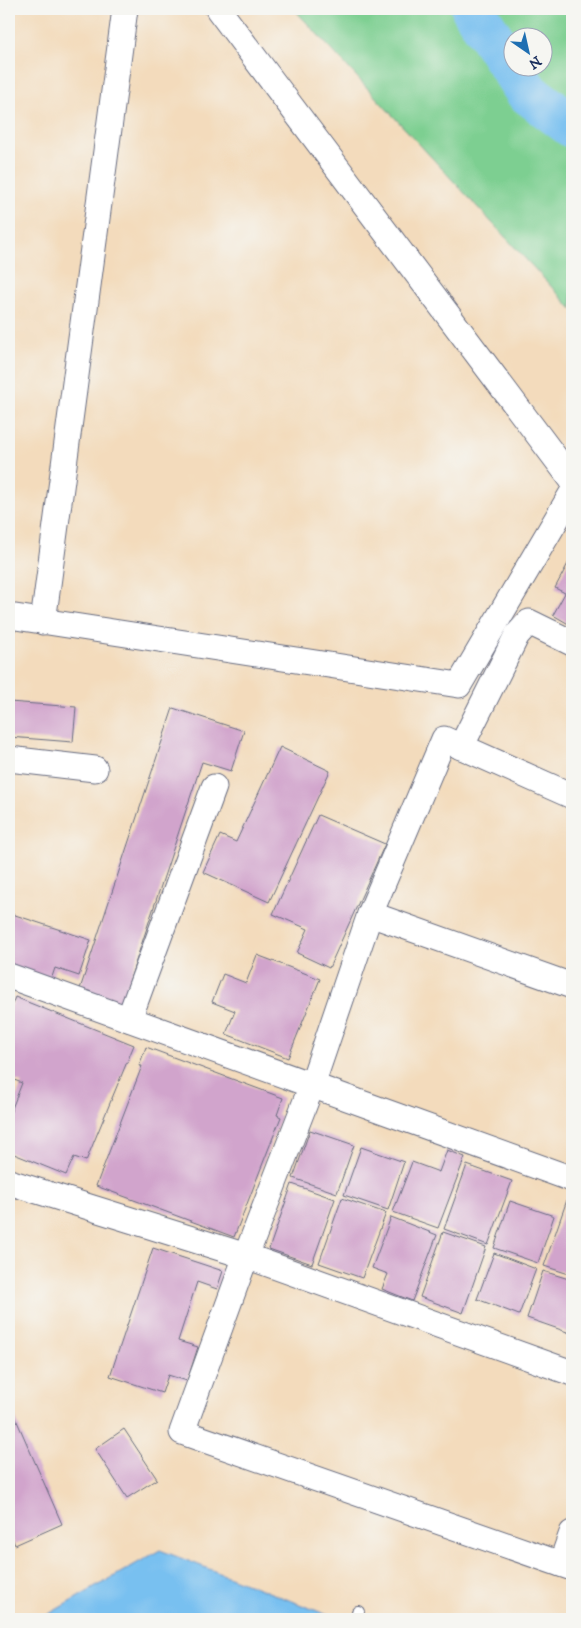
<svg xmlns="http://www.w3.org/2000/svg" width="581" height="1628" font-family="'IM FELL DW Pica',serif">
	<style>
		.green { fill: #7dcf91; stroke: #4c7f78; fill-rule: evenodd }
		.water { fill: #78c0f0; stroke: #4a78a7 }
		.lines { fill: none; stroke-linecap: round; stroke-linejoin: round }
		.river { stroke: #78c0f0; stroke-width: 44 }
		.building { fill: #d1a4cc }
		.service-casing { stroke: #676b7f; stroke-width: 14 }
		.minor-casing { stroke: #676b7f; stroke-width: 27 }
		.service { stroke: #fff; stroke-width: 12 }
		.minor { stroke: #fff; stroke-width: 25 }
	</style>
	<rect width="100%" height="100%" fill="#f6f6f2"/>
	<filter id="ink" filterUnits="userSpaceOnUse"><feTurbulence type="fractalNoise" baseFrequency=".02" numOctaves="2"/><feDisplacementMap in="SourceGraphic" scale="10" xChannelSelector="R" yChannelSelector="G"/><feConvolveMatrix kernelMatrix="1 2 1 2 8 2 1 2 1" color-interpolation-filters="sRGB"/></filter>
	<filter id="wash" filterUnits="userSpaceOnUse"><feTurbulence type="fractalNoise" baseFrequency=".0096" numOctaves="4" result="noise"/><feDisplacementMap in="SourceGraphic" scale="20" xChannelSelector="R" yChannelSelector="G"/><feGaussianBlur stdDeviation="1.12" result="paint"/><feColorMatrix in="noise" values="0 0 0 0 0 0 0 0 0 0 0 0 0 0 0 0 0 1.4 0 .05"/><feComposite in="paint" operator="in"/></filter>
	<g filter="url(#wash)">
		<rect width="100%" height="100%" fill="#f3dbbc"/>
		<!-- green -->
		<path class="green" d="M294,9h278v300zM514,38h30v30h-30z"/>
		<!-- water -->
		<polygon class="water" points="160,1550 338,1619 40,1619"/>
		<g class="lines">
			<!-- river -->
			<polyline class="river" points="473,9 527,92 572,126"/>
		</g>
		<g id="blocks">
			<!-- building -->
			<g class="building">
				<polygon points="572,556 572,626 553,615 565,593 555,588"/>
				<polygon points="9,702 76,707 73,742 9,737"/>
				<polygon points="173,708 244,731 231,771 202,762 121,1006 79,992"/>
				<polygon points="280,747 330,771 269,902 203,872 220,835 236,842"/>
				<polygon points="318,815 385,844 329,968 297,953 308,929 273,914"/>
				<polygon points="9,913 91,940 79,976 55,968 51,980 9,966"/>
				<polygon points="257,955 320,979 288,1058 226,1034 235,1011 212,1002 223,974 246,983"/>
				<polygon points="15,997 134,1045 86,1161 74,1157 66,1175 9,1152 9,1116 22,1083 9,1078 9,1012"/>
				<polygon points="146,1047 283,1098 277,1115 281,1117 234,1237 96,1186 142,1066 139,1066"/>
				<polygon points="310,1130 354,1145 337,1193 293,1178"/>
				<polygon points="361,1147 404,1162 388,1210 344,1195"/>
				<polygon points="447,1150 465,1157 438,1228 393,1212 412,1162 439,1172"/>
				<polygon points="467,1165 512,1181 488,1245 444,1229"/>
				<polygon points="292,1184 335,1199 312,1264 269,1249"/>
				<polygon points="568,1197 572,1198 572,1275 544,1266"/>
				<polygon points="342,1198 386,1213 362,1278 319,1263"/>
				<polygon points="510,1201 554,1216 538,1263 494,1248"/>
				<polygon points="391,1217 437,1235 412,1301 382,1289 388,1274 372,1268"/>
				<polygon points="443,1232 486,1247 463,1313 420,1297"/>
				<polygon points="153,1248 223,1271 217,1289 197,1282 178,1341 198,1347 187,1381 168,1375 162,1393 110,1376"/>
				<polygon points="494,1253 536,1269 519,1315 477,1299"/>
				<polygon points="543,1271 572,1280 572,1325 570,1333 527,1318"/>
				<polygon points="9,1403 62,1524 15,1545 9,1530"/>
				<polygon points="124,1429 157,1479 127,1498 95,1449"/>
			</g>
		</g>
	</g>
	<g filter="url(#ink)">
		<use href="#blocks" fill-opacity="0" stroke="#676b7f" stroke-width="1"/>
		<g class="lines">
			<!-- service casing -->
			<g class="service-casing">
				<polyline id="service" points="357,1619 358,1612"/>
			</g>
			<!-- minor casing -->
			<g class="minor-casing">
				<g id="minor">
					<polyline points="218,9 572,480"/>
					<polyline points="9,616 459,685 572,493"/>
					<polyline points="43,622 125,9"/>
					<polyline points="461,747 517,635 529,622 572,643"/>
					<polyline points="9,759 95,769"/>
					<polyline points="572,796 444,739 370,914 312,1085 246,1256 182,1432 572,1568"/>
					<polyline points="370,914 572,986"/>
					<polyline points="9,976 572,1179"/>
					<polyline points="129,1019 214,787"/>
					<polyline points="9,1182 246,1256 572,1373"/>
					<polyline points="561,1564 572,1533"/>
				</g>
			</g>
			<!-- service -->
			<use href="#service" class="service"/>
			<!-- minor -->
			<use href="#minor" class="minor"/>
		</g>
	</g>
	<!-- margin -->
	<rect width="581" height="1628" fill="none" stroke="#f6f6f2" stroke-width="30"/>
	<!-- north arrow -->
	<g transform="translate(528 52) rotate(146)"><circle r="24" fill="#f6f6f2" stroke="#9ea6b7"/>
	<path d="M0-4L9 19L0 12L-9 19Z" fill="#1f6fb2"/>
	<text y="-8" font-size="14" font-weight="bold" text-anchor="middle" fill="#1b2f5e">N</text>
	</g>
</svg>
